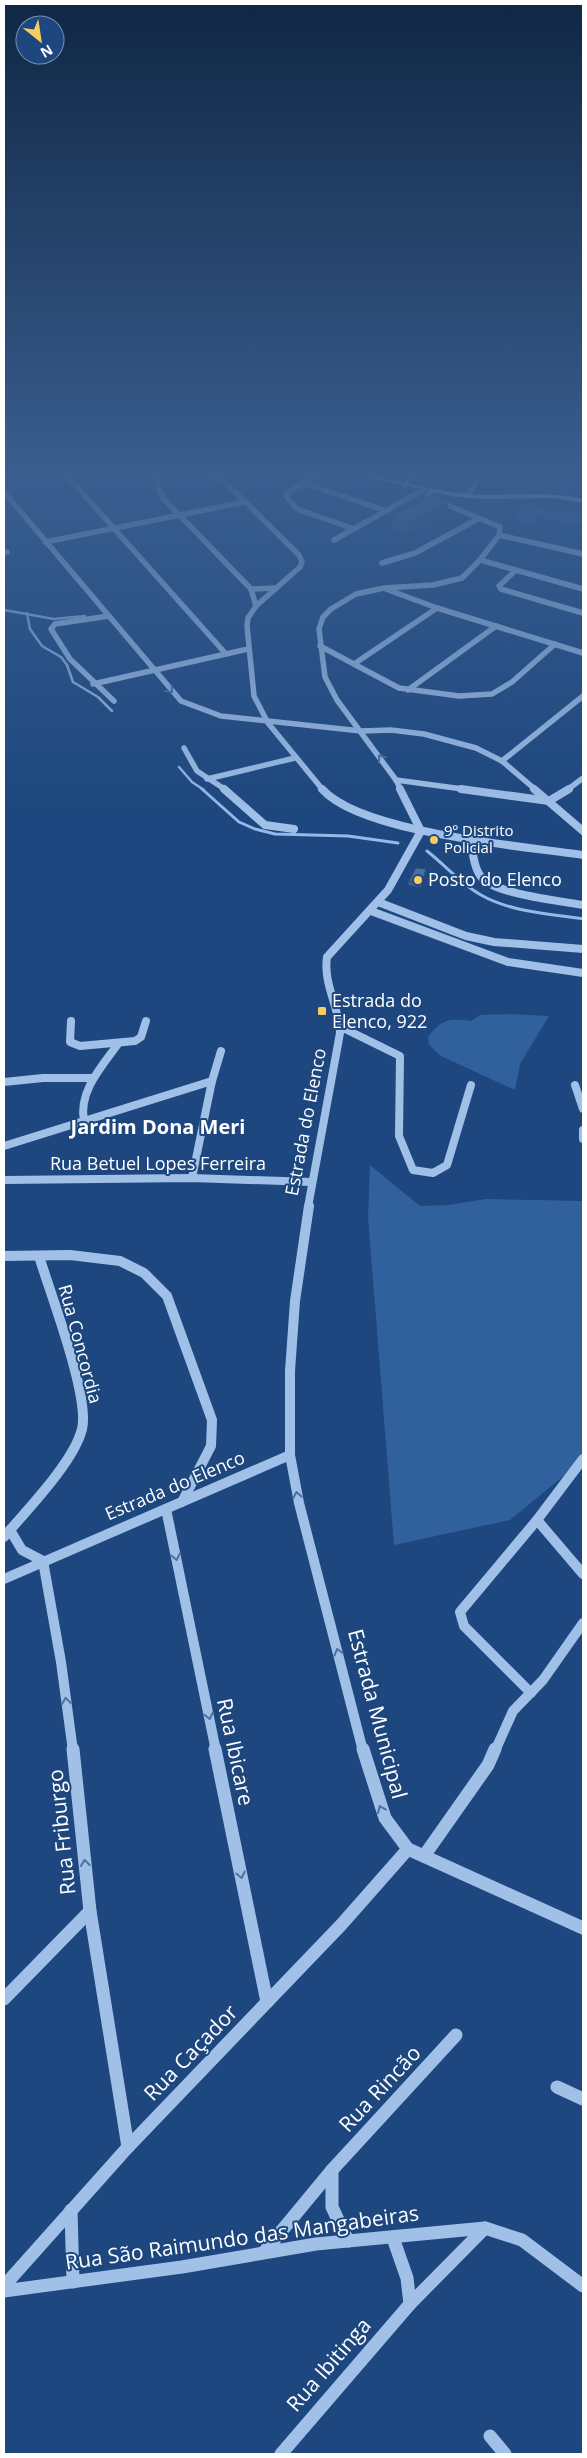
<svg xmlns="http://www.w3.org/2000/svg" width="587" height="2458" font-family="'Open Sans',sans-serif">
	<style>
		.green { fill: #30619d }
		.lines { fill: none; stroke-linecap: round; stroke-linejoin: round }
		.stream-far1 { stroke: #93bbea; stroke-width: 2.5 }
		.stream { stroke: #93bbea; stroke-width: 3 }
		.minor-far3 { stroke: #a0c0e8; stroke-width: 5.5 }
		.minor-far2 { stroke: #a0c0e8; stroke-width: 8 }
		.minor-far1 { stroke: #a0c0e8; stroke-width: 10 }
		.minor { stroke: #a0c0e8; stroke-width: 13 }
		.major { fill: #e2edfe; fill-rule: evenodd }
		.wall { fill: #3b6190 }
		.shaded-wall { fill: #304f76 }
		.building { fill: #4571a8; stroke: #304f76 }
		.oneway { stroke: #4b71a3 }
		.poi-dot { fill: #f8cc5e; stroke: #1d477e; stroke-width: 2 }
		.labels { text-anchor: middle; stroke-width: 4; stroke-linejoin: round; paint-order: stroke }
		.far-poi-label { font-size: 15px; fill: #fff; stroke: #1d477e; text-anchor: start }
		.poi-label { font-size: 18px; fill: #fff; stroke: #1d477e; text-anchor: start }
		.street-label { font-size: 18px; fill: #fff; stroke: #1d477e }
		.quarter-label { font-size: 20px; font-weight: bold; fill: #fff; stroke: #1d477e }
		.near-street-label { font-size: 21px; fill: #fff; stroke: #1d477e }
	</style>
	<rect width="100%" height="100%" fill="#1d477e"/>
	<!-- green -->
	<g class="green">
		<polygon points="526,505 545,509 531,523 512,520"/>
		<polygon points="546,509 583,516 583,519 578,525 539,517"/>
		<path d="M510,1014l39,2 -29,48 -5,26 -74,-34 -12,-11 -1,-8c13,-18 21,-19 43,-16l9,-6z"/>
		<polygon points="370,1165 420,1206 448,1205 486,1199 583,1201 583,1460 510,1520 394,1545 368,1217"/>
	</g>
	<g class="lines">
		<!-- stream-far1 -->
		<g class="stream-far1">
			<polyline points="4,610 54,619 85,616"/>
			<polyline points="27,613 30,629 42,646 61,657 67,665 73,682 98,697 112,711"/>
			<polyline points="179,767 192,782 204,790"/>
		</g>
		<!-- stream -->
		<g class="stream">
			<polyline points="202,789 239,822 255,829 275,834 348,836 398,843"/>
			<path d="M427,851c18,14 34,33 54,44 30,17 69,19 102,24"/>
		</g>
		<!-- minor-far3 -->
		<g class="minor-far3">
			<polyline points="61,469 226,654"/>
			<polyline points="157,469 158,487 164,499 251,589 256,606 248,618 247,626 254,696 268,723 323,790"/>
			<polyline points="188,469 224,481 299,555 302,562 300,567 256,606"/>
			<polyline points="327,469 291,490 286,496 297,509 354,529"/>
			<polyline points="581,469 583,470"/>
			<polyline points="4,473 22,469"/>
			<polyline points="303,483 387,511"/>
			<polyline points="405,486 417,469"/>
			<polyline points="4,492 181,701 221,716 361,731 391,730 424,734 476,748 502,761 536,790"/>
			<polyline points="467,496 485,469"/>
			<polyline points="499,535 583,554"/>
			<polyline points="334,540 423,490"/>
			<polyline points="45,542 245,502"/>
			<polyline points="4,553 7,552"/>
			<polyline points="480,560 583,589"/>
			<polyline points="382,563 415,553 478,519"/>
			<polyline points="516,570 499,586 501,589 583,613"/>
			<polyline points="251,589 276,588"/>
			<polyline points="386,589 437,608 583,653"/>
			<polyline points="109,616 55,624 51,629 70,659 114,701"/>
			<polyline points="320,646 399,688 459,696 492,694 512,682 555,644"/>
			<polyline points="354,664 437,608"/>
			<polyline points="93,684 248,649"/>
			<polyline points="408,690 496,626"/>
			<polyline points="184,748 197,771 226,790"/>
			<polyline points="502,761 583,696"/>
			<polyline points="207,779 295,758"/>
			<polyline points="396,780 470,790"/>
			<polyline points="401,790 396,780 337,700 325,677 319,629 323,617 331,609 356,594 384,588 433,585 462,578 480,560 499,535 500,527 433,499 428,495 431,492"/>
			<polyline points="567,790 583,778"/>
		</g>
		<!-- minor-far2 -->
		<g class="minor-far2">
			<polyline points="224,789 265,825 294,829"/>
			<path d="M322,789c39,44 200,57 261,66"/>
			<polyline points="461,789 549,801 569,789"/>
			<polyline points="534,789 583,831"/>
			<path d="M470,837c3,13 3,31 12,41 14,16 79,23 101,27"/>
			<polyline points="378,902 466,936 494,942 583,949"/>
			<polyline points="371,911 508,962 583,973"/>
			<polyline points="71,1021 70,1042 80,1046 135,1041 141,1037 146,1021"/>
			<polyline points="341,1027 400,1056 399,1136 413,1170 433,1173 447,1165 471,1085"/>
			<polyline points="4,1082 43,1078 93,1078"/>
			<polyline points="575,1085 583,1109"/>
			<path d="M84,1121c-6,-29 18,-55 34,-77"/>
			<polyline points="583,1130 583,1139"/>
			<polyline points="4,1146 212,1081"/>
			<polyline points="192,1178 212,1081 221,1051"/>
			<polyline points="4,1180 192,1178 312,1182"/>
			<path d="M308,1207l32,-174c-1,-27 -17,-49 -13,-76l61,-67 33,-59 -21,-42"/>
		</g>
		<!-- minor-far1 -->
		<g class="minor-far1">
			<polyline points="309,1206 295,1301 290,1371 290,1455 299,1503 363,1751"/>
			<polyline points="4,1256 70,1255 120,1261 144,1273 167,1296 212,1420 211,1446 182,1502"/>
			<polyline points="166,1509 216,1751"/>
			<polyline points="537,1520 583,1574"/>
			<polyline points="10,1530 22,1550 43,1561"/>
			<path d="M4,1537c22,-26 70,-75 78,-108 8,-33 -32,-136 -43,-173"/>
			<polyline points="43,1561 61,1662 73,1751"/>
			<polyline points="4,1579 290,1455"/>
			<polyline points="531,1693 464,1626 460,1612 537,1520 583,1459"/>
			<polyline points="495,1751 513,1711 543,1680 583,1623"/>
		</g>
		<!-- minor -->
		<g class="minor">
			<polyline points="73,1749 90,1911 128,2147"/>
			<polyline points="215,1749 267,2002"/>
			<polyline points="363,1749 385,1818 408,1849 583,1928"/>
			<polyline points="424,1856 488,1765 495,1749"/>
			<polyline points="4,1999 90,1911"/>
			<polyline points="557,2087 583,2099"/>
			<polyline points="332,2170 332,2207 348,2241"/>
			<polyline points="71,2210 73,2282"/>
			<polyline points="393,2238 407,2278 410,2304"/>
			<polyline points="265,2251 332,2170 456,2035"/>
			<polyline points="4,2286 128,2147 341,1925 408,1849"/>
			<polyline points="4,2291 182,2267 316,2244 485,2228 522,2240 583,2286"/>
			<polyline points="490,2436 505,2454"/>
			<polyline points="281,2454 410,2304 485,2228"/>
		</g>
		<!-- major -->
		<path class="major" d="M330,469h17c40,8 80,21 121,25 39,3 77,-4 115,5v4l-28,-5 -71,1 -32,-3z"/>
	</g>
	<!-- wall -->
	<g class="wall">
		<polygon points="448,502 447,514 408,534 393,528 393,516"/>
		<polygon points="426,874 421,887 408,885 409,881"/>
	</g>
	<!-- shaded-wall -->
	<g class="shaded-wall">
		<polygon points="448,502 447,514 408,534 409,522"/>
		<polygon points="426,869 426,874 421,887 422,882"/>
	</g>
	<!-- building -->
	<g class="building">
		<polygon points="433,495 448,502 409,522 393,516"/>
		<polygon points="416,868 426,869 422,882 409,881"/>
	</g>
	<!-- one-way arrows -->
	<defs><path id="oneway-chevron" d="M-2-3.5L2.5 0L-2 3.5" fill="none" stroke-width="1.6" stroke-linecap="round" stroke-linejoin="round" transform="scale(1.25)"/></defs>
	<g class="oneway">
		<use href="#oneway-chevron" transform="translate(170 690) rotate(48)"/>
		<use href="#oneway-chevron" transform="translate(381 758) rotate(-127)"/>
		<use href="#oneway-chevron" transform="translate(297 1495) rotate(-100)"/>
		<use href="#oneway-chevron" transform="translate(176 1557) rotate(78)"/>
		<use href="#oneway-chevron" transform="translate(338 1652) rotate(-105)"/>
		<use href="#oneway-chevron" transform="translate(66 1701) rotate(-98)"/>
		<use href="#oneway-chevron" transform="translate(209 1716) rotate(78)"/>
		<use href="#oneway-chevron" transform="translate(381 1809) rotate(-113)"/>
		<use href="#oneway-chevron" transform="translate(85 1863) rotate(-96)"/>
		<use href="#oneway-chevron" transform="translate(241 1875) rotate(78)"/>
	</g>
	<!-- sky -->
	<linearGradient id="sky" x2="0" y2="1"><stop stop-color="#102745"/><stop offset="0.58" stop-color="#3a5e8f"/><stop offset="1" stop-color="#3a5e8f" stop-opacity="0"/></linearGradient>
	<rect width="587" height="814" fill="url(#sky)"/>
	<!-- markers -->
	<g class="poi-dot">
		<circle cx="434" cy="840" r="5"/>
		<circle cx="418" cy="880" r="5"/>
		<rect x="317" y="1006" width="10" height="10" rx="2.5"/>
	</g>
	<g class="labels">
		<!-- far-poi labels -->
		<g class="far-poi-label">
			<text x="444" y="836">9º Distrito<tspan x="444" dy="17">Policial</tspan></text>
		</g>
		<!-- poi labels -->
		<g class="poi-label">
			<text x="428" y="886">Posto do Elenco</text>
			<text x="332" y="1007">Estrada do<tspan x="332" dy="21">Elenco, 922</tspan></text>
		</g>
		<!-- street labels -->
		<g class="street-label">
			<text transform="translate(306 1122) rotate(-79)" y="6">Estrada do Elenco</text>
			<text x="158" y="1170">Rua Betuel Lopes Ferreira</text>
			<text transform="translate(80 1344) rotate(75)" y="6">Rua Concordia</text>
			<text transform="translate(175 1486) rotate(-23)" y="6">Estrada do Elenco</text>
		</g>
		<!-- quarter labels -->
		<g class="quarter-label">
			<text x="158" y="1134">Jardim Dona Meri</text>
		</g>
		<!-- near-street labels -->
		<g class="near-street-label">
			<text transform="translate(377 1714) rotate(75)" y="7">Estrada Municipal</text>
			<text transform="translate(235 1752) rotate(78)" y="7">Rua Ibicare</text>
			<text transform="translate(62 1832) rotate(-96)" y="7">Rua Friburgo</text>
			<text transform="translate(191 2053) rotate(-46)" y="7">Rua Caçador</text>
			<text transform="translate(380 2089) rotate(-47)" y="7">Rua Rincão</text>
			<text transform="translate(242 2238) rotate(-8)" y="7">Rua São Raimundo das Mangabeiras</text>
			<text transform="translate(329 2365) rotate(-49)" y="7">Rua Ibitinga</text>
		</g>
	</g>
	<!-- border -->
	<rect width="587" height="2458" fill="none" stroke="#ffffff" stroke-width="10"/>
	<!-- north arrow -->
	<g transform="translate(40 40) rotate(150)"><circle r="24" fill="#1d477e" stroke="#7791b2"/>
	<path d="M0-4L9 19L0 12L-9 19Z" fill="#f8cc5e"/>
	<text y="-8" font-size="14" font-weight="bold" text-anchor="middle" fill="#ffffff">N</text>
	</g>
</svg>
